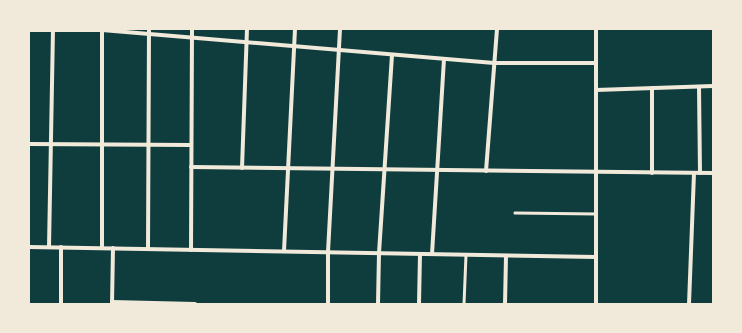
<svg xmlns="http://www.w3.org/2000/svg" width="742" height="333" font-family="'DM Sans',sans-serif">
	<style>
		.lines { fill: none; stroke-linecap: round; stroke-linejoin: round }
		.service { stroke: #f1e9da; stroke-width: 3 }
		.minor { stroke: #f1e9da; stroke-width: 4 }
	</style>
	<rect width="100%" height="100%" fill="#0f3d3e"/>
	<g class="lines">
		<!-- service -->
		<g class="service">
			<polyline points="515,213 596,214"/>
			<polyline points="464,304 466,255"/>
		</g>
		<!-- minor -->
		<g class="minor">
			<polyline points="102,29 102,248"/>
			<polyline points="29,30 102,30 494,63 596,63"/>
			<polyline points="699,87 700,173"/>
			<polyline points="652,88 652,173"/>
			<polyline points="596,90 713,86"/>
			<polyline points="29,144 191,145"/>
			<polyline points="191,167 713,173"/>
			<polyline points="242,168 247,29"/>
			<polyline points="486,171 497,29"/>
			<polyline points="29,247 596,257"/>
			<polyline points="49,247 53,29"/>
			<polyline points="148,249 149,29"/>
			<polyline points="191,250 192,29"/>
			<polyline points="284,251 295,29"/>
			<polyline points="432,254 444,59"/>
			<polyline points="112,302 195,304"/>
			<polyline points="61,304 61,247"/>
			<polyline points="112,304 113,248"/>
			<polyline points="328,304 328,252 340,29"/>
			<polyline points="378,304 379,253 392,55"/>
			<polyline points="419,304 420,254"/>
			<polyline points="505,304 506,256"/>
			<polyline points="596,304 596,29"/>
			<polyline points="689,304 694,173"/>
		</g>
	</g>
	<!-- border -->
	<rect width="742" height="333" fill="none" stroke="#f1e9da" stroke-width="60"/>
</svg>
